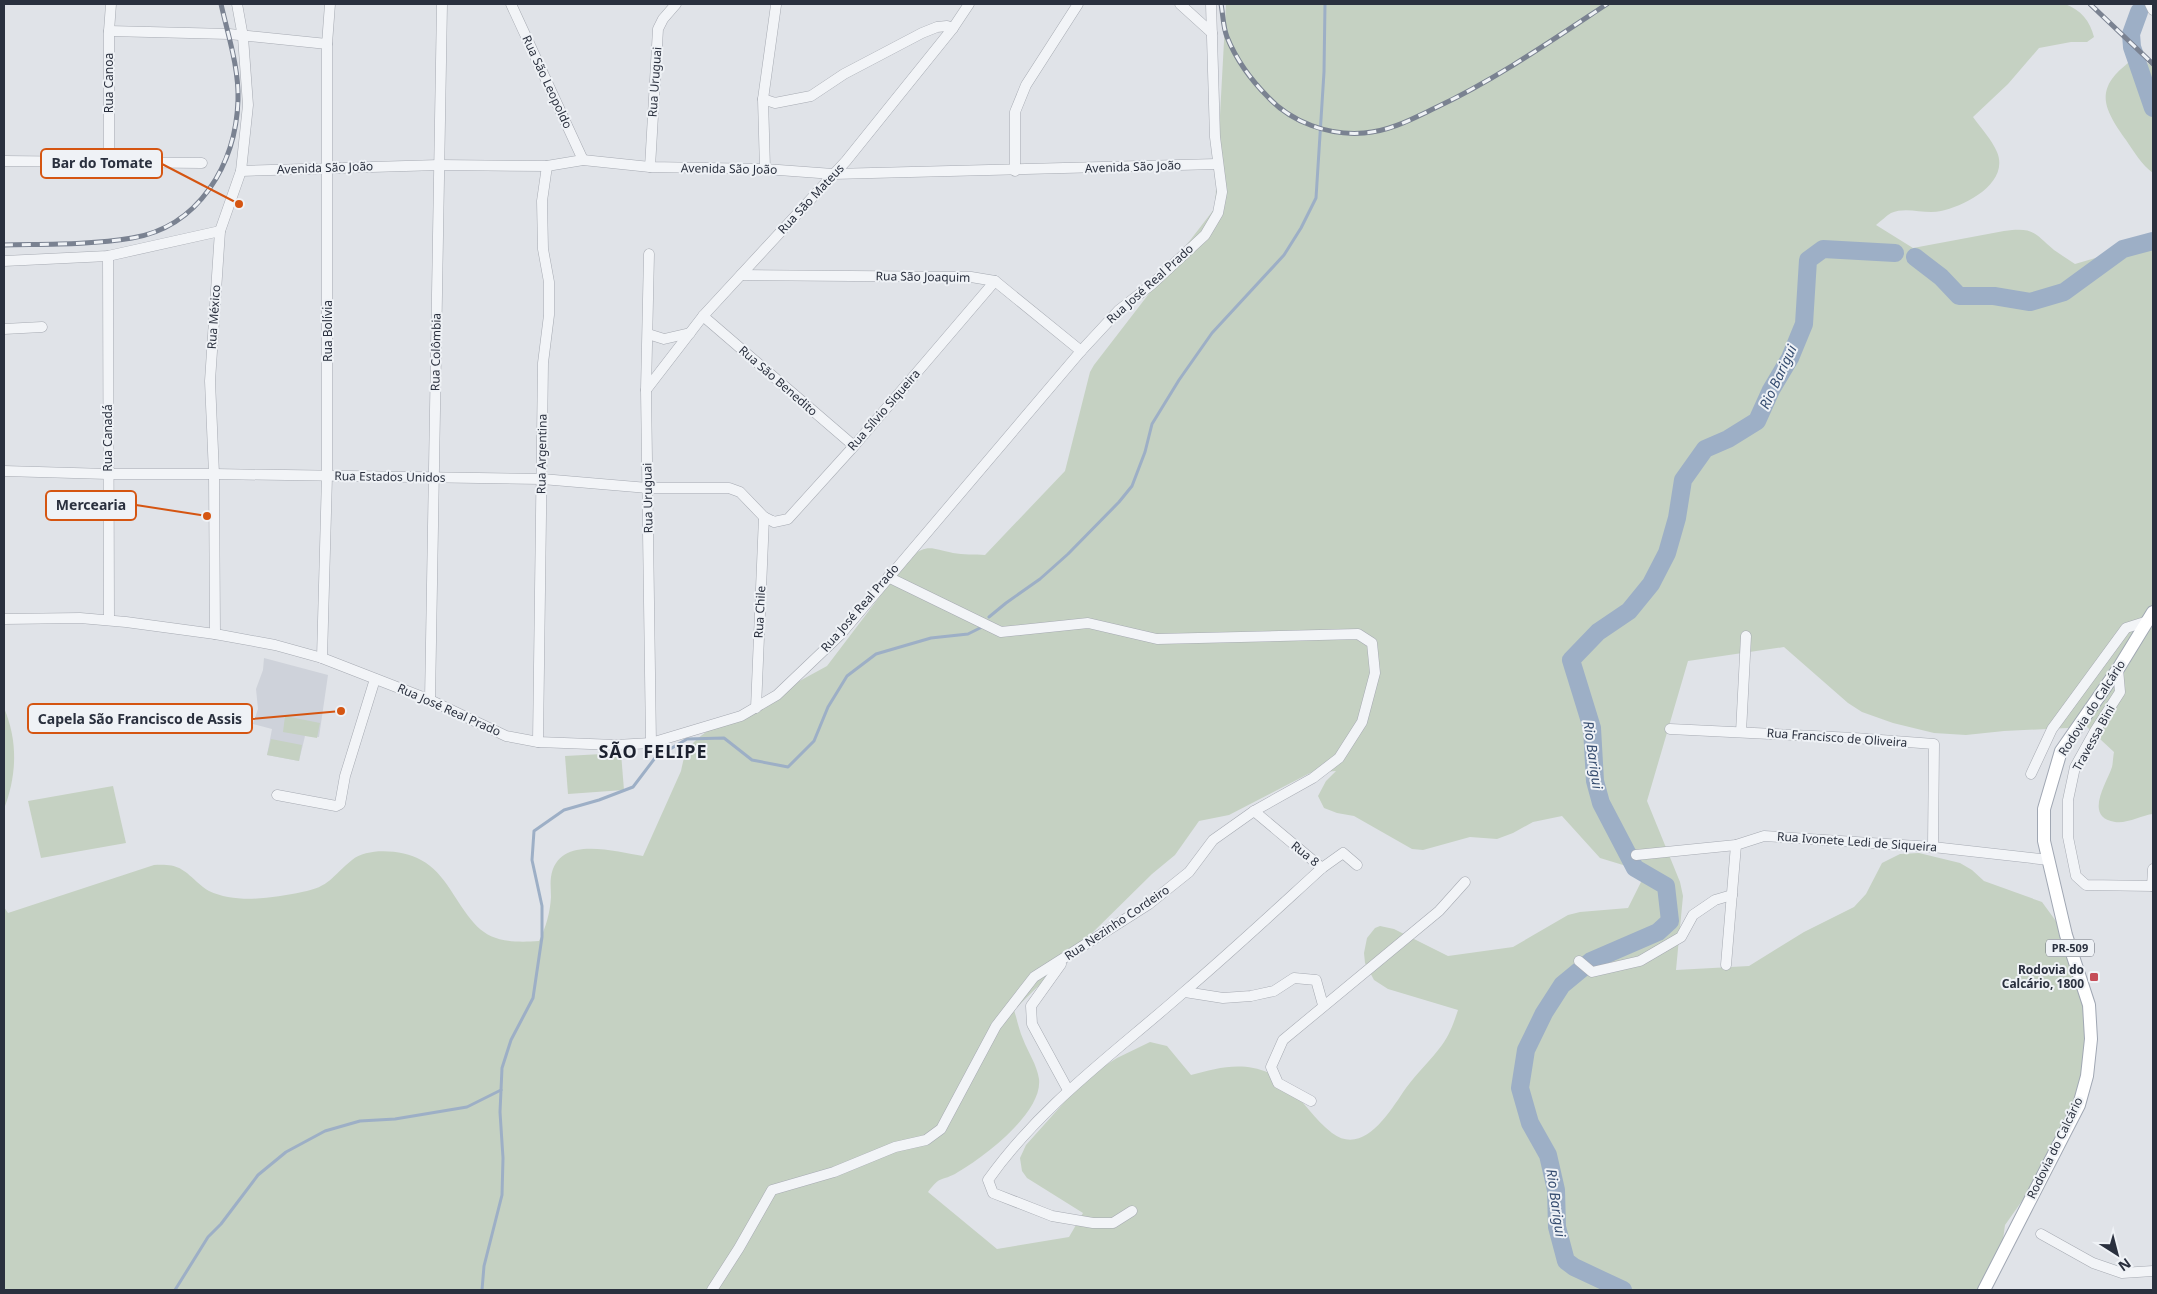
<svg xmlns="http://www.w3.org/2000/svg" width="2157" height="1294" font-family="'Noto Sans',sans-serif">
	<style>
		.built { fill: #ced2da }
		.green { fill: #c5d1c2; fill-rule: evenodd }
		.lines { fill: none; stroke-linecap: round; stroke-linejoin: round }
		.stream { stroke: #9dafc6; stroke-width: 3 }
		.river { stroke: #9dafc6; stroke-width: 18 }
		.minor-casing { stroke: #a6aab2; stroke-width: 11 }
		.major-casing { stroke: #a0a7b3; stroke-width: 14 }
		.minor { stroke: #f2f4f7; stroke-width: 10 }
		.major { stroke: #fff; stroke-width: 12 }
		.rail-casing { stroke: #7a8291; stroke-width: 5 }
		.rail { stroke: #eff2f6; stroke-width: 3; stroke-dasharray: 9; stroke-linecap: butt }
		.poi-dot { fill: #c54d58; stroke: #eff2f6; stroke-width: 2 }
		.labels { text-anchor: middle; stroke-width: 4; stroke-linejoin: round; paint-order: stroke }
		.shield { fill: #eff2f6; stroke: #656a75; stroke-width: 1 }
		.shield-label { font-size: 11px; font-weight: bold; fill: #2a303e }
		.street-label { font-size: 12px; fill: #2a303e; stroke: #eff2f6 }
		.poi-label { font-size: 12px; font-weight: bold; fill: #2a303e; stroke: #eff2f6; text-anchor: end }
		.water-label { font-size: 14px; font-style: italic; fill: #364d70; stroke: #eff2f6 }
		.district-label { font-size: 18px; font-weight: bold; letter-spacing: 1px; fill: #1c212f; stroke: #eff2f6 }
		.leader { fill: none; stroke: #d55511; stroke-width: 2 }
		.callout-dot { fill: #d55511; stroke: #eff2f6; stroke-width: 2 }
		.callout { fill: #eff2f6; stroke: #d55511; stroke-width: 2 }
		.callout-label { font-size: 14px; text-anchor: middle; font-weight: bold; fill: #2a303e }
	</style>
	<rect width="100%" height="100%" fill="#e0e3e8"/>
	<!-- built -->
	<polygon class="built" points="264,658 328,675 319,737 305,736 299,761 267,755 272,729 253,724 258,709 256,689 263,670"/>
	<!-- green -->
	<g class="green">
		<path d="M1226,4h839c16,6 25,17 29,33l-7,5h-16l-32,6 -31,36 -35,33c8,11 19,23 24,35 13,31 -32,54 -56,59 -16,4 -34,-5 -50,2 -5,3 -10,8 -15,12l37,23 91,-17c30,-4 30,2 50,19 7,5 14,9 21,14l78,-23v573c-11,1 -26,10 -38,8 -32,-5 -8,-39 -3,-55 1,-4 1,-10 2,-15l-27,-25 -83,4 -38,4 -32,-2 -41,-10 -31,-11 -14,-9 -64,-56 -96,14 -41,140 33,81 3,14 -7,74 73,-4 55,-34 50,-25 12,-13 16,-31 18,-9 19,-1 41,10 12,7 12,11 58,21 19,26 23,58 2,66 -7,37 -7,16 -31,63 -19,33 -17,24 -3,22 -15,43h-1983v-383l4,6 146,-48c22,-1 27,2 43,17 4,3 8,7 12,9 27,13 64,7 93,1 28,-5 30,-16 50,-32 16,-13 51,-10 69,0 12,6 21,17 29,29 27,42 35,56 89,52 7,-14 11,-28 12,-44 0,-7 -1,-13 0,-20 7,-43 63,-25 92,-21l38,-85c4,-21 9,-27 25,-39l121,-66 82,-108c20,-15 22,-9 44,-5 10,2 22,1 32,2l80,-84 25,-99 4,-7 121,-157zM1336,771l-10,10 -8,15 6,12 13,5 17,3 58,33 11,1 47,-13 27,2 16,-6 20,-11 29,-6 38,42 46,14 -18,36 -48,4 -12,3 -55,32 -65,9 -54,-27 -14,-3 -5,2 -8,10 -3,15 1,10 9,17 14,9 70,21c-4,12 -8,24 -16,35 -11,15 -25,28 -36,43 -16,23 -42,69 -74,45 -17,-13 -29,-33 -45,-46 -6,-5 -12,-11 -18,-14 -27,-12 -52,-5 -78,2l-24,-29 -17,-4 -33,16 -24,15 -16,15 -51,57 -6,13 2,13 5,7 56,35 -14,24 -72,12 -69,-57c13,-17 11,-10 27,-18 27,-15 88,-61 84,-95 -2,-14 -11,-27 -16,-40 -4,-9 -6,-20 -9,-29l138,-136 23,-19 24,-34 30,-6 81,-42z"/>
		<path d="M2132,60l14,2 7,5v106c-11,-8 -19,-21 -27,-33 -24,-34 -32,-52 6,-80z"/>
		<path d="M4,708c14,33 13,67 0,101z"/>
		<polygon points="285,716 320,723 317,738 283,732"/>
		<polygon points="271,739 302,745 299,761 267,755"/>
		<polygon points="621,753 624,790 568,794 565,756"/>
		<polygon points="113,786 126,843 41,858 28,801"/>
	</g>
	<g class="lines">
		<!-- stream -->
		<g class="stream">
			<polyline points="989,617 1006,603 1040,579 1068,554 1119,502 1132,486 1145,452 1152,424 1179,380 1212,333 1284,255 1301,228 1316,198 1324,72 1325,4"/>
			<polyline points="1610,1285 1611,1290"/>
			<polyline points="175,1290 208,1237 221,1224 258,1175 286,1152 325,1131 360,1121 395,1119 467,1107 501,1090"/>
			<polyline points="482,1290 484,1266 502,1195 503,1158 500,1112 502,1068 511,1040 533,998 542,937 542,906 532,860 534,831 564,810 599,800 633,787 655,758 687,739 724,738 752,760 788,767 814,741 828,707 847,676 876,654 931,638 968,634 982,627"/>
		</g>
		<!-- river -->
		<g class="river">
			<polyline points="2139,12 2131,34 2132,47 2153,108"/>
			<polyline points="1915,257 1941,277 1959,296 1994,296 2030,302 2064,292 2123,249 2153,241"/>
			<polyline points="1623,1290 1574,1267 1566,1261 1557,1227 1556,1190 1548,1155 1530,1123 1520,1088 1526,1050 1544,1013 1562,985 1591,961 1658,932 1670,921 1666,886 1635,868 1601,803 1595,781 1592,728 1571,660 1598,632 1629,611 1651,584 1667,553 1677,518 1683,480 1705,449 1728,439 1757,421 1771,390 1790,358 1804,324 1808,260 1823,249 1895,253"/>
		</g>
		<!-- minor casing -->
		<g class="minor-casing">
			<g id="minor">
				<polyline points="511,4 583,160"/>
				<polyline points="1180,4 1212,33"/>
				<polyline points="2150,4 2153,10"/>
				<polyline points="109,31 229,34 327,44"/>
				<polyline points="763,99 775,103 811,96 844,74 922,33 937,27 947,26 953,28"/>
				<polyline points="4,161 202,163"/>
				<polyline points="109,162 109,31 111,4"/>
				<polyline points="650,167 658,29 663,19 676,4"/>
				<polyline points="765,169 763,99 776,5"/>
				<polyline points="241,171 439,165 547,166 583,160 650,167 765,169 833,174 1217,164"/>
				<polyline points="1015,171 1015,112 1026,85 1078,4"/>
				<polyline points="649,254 646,390 651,743"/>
				<polyline points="108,256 109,620"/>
				<polyline points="4,261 108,256 220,231"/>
				<polyline points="741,275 971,277 995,281 1081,351"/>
				<polyline points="703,316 854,446"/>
				<polyline points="4,329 42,327"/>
				<polyline points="648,334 664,339 690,333"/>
				<polyline points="646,390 703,316 846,161 953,28 969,4"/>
				<polyline points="4,471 108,474 214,474 542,479 648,488 729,488 740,492 764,517 774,522 788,519 854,446 995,281"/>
				<polyline points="4,619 80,618 126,622 215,634 275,645 322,658 430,700 506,736 538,742 616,745 651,743 741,716 777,695 840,635 1081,351 1119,310 1151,285 1205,235 1218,213 1222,192 1215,137 1211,4"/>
				<polyline points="215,634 214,474 210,381 220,231 241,171 248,105 243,37 237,4"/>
				<polyline points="322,658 327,476 327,44 330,4"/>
				<polyline points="2118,669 2120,692 2095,731 2075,767 2068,800 2068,837 2076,876 2086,885 2153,886"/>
				<polyline points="430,700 442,4"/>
				<polyline points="756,708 764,517"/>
				<polyline points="1670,729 1854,738 1934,744 1933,847"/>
				<polyline points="1741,732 1746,636"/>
				<polyline points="538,742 543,363 549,315 549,282 543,249 542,201 547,166"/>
				<polyline points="2031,774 2052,729 2126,628 2148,621"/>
				<polyline points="277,795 336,806 340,804 345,776 375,679"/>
				<polyline points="1254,811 1322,868"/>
				<polyline points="1636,855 1736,845 1764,836 1933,847 2049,860"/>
				<polyline points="2152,886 2153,869"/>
				<polyline points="1579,961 1592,972 1640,961 1681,937 1693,915 1715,900 1732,895"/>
				<polyline points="1061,964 1031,1006 1032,1024 1068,1090"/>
				<polyline points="1726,965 1736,845"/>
				<polyline points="1185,992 1223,998 1251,996 1274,991 1294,978 1316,980 1323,1005"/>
				<polyline points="1311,1101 1278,1083 1271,1067 1283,1040 1439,911 1465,882"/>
				<path d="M1132,1211l-19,12h-20l-41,-7 -59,-23 -5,-13c53,-75 128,-128 196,-188 47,-40 93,-83 138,-124l21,-15 14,12"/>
				<polyline points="2041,1234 2093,1263 2122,1273 2153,1271"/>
				<polyline points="712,1290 739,1248 772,1190 834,1172 895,1147 926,1140 941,1129 996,1026 1034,977 1149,904 1189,872 1213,840 1254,811 1313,778 1339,758 1362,722 1375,673 1372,643 1358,634 1157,639 1088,623 1001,632 888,577"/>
			</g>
		</g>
		<!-- major casing -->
		<g class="major-casing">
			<polyline id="major" points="1984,1290 2079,1105 2087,1076 2091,1039 2089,1005 2066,935 2044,841 2044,809 2061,751 2118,669 2153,612"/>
		</g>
		<!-- minor -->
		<use href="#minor" class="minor"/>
		<!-- major -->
		<use href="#major" class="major"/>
		<!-- rail casing -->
		<g class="rail-casing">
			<g id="rail">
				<path d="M1221,4c2,10 2,23 6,33 9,22 24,43 41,60 23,25 61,39 96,36 26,-2 48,-14 71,-25 61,-29 116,-67 172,-104"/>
				<polyline points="2090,4 2153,64"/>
				<path d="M4,245c42,-1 86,0 128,-7 67,-11 104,-74 106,-138 1,-32 -10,-65 -17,-96"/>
			</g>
		</g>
		<!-- rail -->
		<use href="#rail" class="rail"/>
	</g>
	<!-- markers -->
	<rect class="poi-dot" x="2089" y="972" width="10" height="10" rx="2.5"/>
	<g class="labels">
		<!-- shield labels -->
		<rect class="shield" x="2046" y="939.5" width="48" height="17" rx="4"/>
		<g class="shield-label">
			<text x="2070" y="952">PR-509</text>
		</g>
		<!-- street labels -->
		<g class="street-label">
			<text transform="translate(547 82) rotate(65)" y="4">Rua São Leopoldo</text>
			<text transform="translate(655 82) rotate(-86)" y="4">Rua Uruguai</text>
			<text transform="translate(109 83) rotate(-90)" y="4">Rua Canoa</text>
			<text transform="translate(1133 167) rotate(-2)" y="4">Avenida São João</text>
			<text transform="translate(325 168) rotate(-2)" y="4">Avenida São João</text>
			<text transform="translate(729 169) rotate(1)" y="4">Avenida São João</text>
			<text transform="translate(811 199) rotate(-47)" y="4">Rua São Mateus</text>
			<text transform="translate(923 277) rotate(1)" y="4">Rua São Joaquim</text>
			<text transform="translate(1150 284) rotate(-42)" y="4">Rua José Real Prado</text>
			<text transform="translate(214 317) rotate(-86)" y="4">Rua México</text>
			<text transform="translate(328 331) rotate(-90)" y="4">Rua Bolívia</text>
			<text transform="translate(436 352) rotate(-89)" y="4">Rua Colômbia</text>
			<text transform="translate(778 381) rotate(41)" y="4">Rua São Benedito</text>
			<text transform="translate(884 410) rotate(-49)" y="4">Rua Sílvio Siqueira</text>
			<text transform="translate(108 438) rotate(-90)" y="4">Rua Canadá</text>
			<text transform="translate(542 454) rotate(-89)" y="4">Rua Argentina</text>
			<text transform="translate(390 477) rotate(1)" y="4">Rua Estados Unidos</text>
			<text transform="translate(648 498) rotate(-91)" y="4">Rua Uruguai</text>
			<text transform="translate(860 608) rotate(-49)" y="4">Rua José Real Prado</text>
			<text transform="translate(760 612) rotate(-87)" y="4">Rua Chile</text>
			<text transform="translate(2092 708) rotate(-57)" y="4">Rodovia do Calcário</text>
			<text transform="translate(449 710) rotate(24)" y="4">Rua José Real Prado</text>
			<text transform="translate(1837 738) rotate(4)" y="4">Rua Francisco de Oliveira</text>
			<text transform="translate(2094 738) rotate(-61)" y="4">Travessa Bini</text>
			<text transform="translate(1857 842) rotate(4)" y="4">Rua Ivonete Ledi de Siqueira</text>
			<text transform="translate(1305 854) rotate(39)" y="4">Rua 8</text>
			<text transform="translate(1117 923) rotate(-34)" y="4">Rua Nezinho Cordeiro</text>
			<text transform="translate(2055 1148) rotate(-64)" y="4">Rodovia do Calcário</text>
		</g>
		<!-- poi labels -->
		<g class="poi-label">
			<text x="2084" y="974">Rodovia do<tspan x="2084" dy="14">Calcário, 1800</tspan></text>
		</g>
		<!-- water labels -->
		<g class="water-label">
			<text transform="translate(1778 377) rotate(-65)" y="5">Rio Barigui</text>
			<text transform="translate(1593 755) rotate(82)" y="5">Rio Barigui</text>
			<text transform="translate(1556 1203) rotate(82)" y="5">Rio Barigui</text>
		</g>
		<!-- district labels -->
		<g class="district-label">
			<text x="653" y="758">SÃO FELIPE</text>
		</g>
	</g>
	<!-- callouts -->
	<path class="leader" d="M239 204L162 164M207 516L136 505M341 711L252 719"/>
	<g class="callout-dot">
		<circle cx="239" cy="204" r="5"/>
		<circle cx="207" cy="516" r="5"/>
		<circle cx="341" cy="711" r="5"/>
	</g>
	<g class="callout">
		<rect x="41" y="149" width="121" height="29" rx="5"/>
		<rect x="46" y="491" width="90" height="29" rx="5"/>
		<rect x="28" y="704" width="224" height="29" rx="5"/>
	</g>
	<g class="callout-label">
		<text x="102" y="168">Bar do Tomate</text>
		<text x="91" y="510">Mercearia</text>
		<text x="140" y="724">Capela São Francisco de Assis</text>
	</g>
	<!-- border -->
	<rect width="2157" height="1294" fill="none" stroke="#2a303e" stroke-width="10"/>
	<!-- north arrow -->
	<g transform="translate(2117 1254) rotate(144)" stroke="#eff2f6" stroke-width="4" paint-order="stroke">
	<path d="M0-4L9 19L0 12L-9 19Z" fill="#2a303e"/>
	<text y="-8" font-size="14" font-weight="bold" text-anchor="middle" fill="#2a303e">N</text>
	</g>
</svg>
